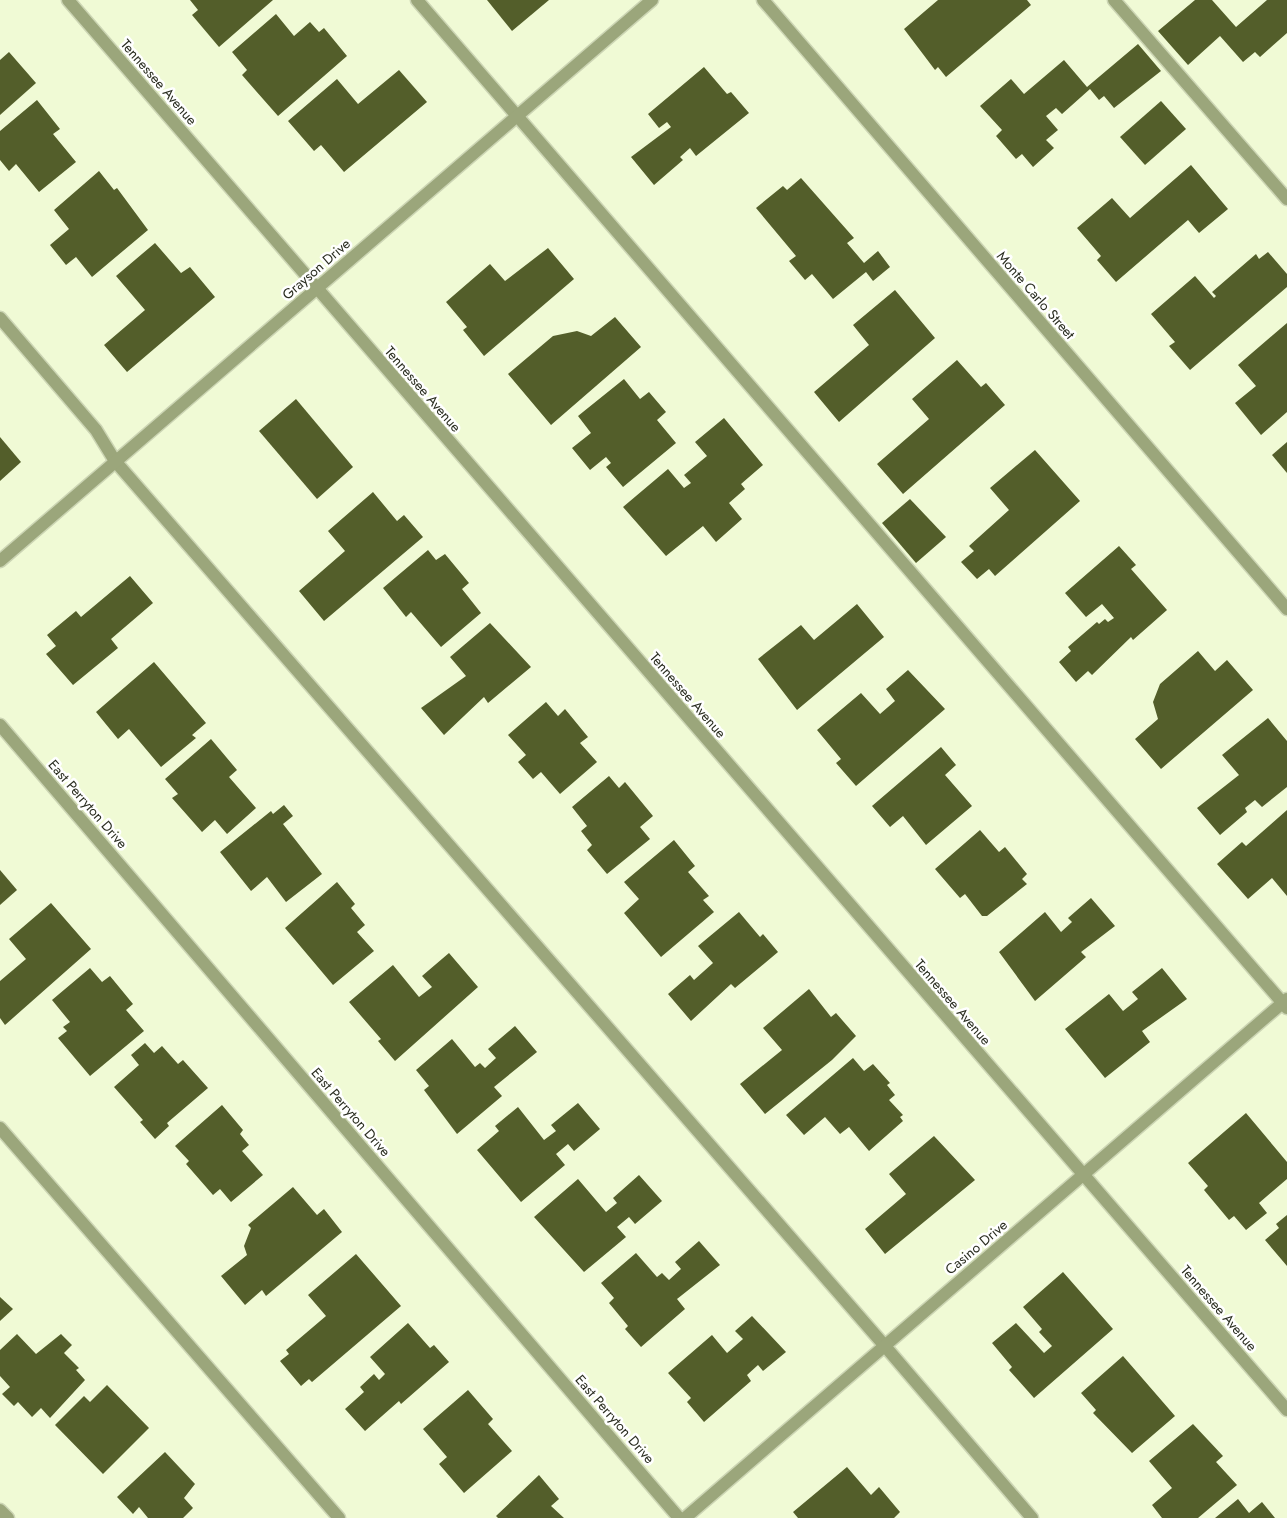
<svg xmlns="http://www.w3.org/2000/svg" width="1287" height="1518" font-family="Jost,sans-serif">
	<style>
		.building { fill: #535e2a }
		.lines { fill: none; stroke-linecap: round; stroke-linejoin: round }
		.service-casing { stroke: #ccd5b4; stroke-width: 15 }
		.minor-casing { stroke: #ccd5b4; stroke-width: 15 }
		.tertiary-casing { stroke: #ccd5b4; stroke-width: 15 }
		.service { stroke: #9ba67b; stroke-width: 12 }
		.minor { stroke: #9ba67b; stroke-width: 12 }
		.tertiary { stroke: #9ba67b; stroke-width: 12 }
		.labels { text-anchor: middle; stroke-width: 5; stroke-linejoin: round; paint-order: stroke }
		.street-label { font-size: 14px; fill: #2a2d20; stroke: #fff }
	</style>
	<rect width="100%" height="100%" fill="#f0fad5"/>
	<!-- building -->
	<g class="building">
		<polygon points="190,0 273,0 219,47 192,15 198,10"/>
		<polygon points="487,0 549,0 512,31"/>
		<polygon points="938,0 1027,0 1031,5 946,77 938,67 935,70 904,29"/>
		<polygon points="1195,0 1212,0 1236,27 1267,0 1287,0 1287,33 1260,57 1255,52 1243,62 1220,36 1188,65 1158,31"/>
		<polygon points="276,14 294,36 310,22 319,32 324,28 347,56 278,116 242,75 247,70 232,52"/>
		<polygon points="1138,44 1161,71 1114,108 1104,96 1099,100 1090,89 1062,114 1056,108 1046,116 1058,130 1046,140 1054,148 1033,167 1022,154 1016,159 996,136 1002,130 980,106 1011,79 1024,94 1064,60 1087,87"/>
		<polygon points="9,52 36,83 0,115 0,60"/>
		<polygon points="704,67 727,94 731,92 749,113 696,156 690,148 680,157 683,160 654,185 631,157 671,127 667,122 659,128 648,114"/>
		<polygon points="399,70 427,102 344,172 321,145 314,151 288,121 337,79 358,104"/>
		<polygon points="37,100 60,129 53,134 76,162 39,192 16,164 9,171 0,160 0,131"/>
		<polygon points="1161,101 1186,129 1145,165 1120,137"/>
		<polygon points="1191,165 1228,209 1199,233 1188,220 1116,282 1097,260 1101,256 1077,228 1112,198 1130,218"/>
		<polygon points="99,171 114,190 117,188 148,230 92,277 76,257 66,265 50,245 69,229 54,210"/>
		<polygon points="801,178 854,238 847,243 864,263 878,251 890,267 873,281 866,272 833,299 812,274 805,280 789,261 796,256 756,208 783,186 787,190"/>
		<polygon points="155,243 181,273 190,267 215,297 127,372 104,345 145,310 116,276"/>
		<polygon points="548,248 574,279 484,356 463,330 467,327 446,302 490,264 505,281"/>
		<polygon points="1268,252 1287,274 1287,287 1190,370 1169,346 1175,342 1151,314 1195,276 1214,298 1216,296 1212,292 1256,254 1259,259"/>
		<polygon points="895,290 935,338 839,422 814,392 869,345 853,325"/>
		<polygon points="615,317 641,347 551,425 508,374 553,336 577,331 591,336"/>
		<polygon points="1287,323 1287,412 1261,435 1235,403 1256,386 1238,365"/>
		<polygon points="957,360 981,387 986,383 1005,405 903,494 877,464 929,419 912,399"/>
		<polygon points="624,379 640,399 649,392 666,412 657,420 676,443 623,487 606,467 611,463 606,457 590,470 572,448 591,433 578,416"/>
		<polygon points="296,399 353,467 317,499 259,431"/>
		<polygon points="724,418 763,465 741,484 745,489 729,503 742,519 716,542 703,526 666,556 623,507 668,469 684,488 691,483 684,475 707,456 695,442"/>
		<polygon points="0,437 21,462 0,481"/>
		<polygon points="1287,442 1287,473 1272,455"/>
		<polygon points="1035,450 1080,501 995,576 989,569 977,579 961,562 974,551 969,546 1009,510 990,488"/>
		<polygon points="373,492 397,521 404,515 423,537 324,621 299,591 345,551 328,531"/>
		<polygon points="910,499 946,537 916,563 882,523"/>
		<polygon points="1119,546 1136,565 1131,569 1167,610 1133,640 1131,637 1092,675 1088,671 1076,682 1059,662 1071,651 1068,647 1097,622 1099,624 1105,619 1108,622 1114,618 1102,604 1086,617 1065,593"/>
		<polygon points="428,550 436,560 445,554 469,583 462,589 481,613 441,647 411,612 406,617 383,588"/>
		<polygon points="130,576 153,603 111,639 118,648 73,685 46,654 56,646 47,635 76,611 81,617"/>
		<polygon points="857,604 884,637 797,710 758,659 801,625 814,640"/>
		<polygon points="490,623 531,667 488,703 484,697 444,735 421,708 466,676 450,657"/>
		<polygon points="1198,651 1215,671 1227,660 1253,690 1161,769 1135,739 1158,719 1153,702 1160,684"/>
		<polygon points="154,662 206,723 192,735 196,738 161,767 129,729 118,739 96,712"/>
		<polygon points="908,670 945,709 856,786 836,763 841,759 817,730 861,693 880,714 895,701 886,689"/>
		<polygon points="546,702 558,716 565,709 588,737 580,743 597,762 560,794 541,772 533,779 518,762 526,755 508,735"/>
		<polygon points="1268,718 1287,741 1287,787 1262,807 1255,800 1245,808 1247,812 1220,835 1197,808 1239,775 1222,755"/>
		<polygon points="211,739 237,770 229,777 256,808 227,834 215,820 202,832 172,798 178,794 165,779"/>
		<polygon points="941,747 956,765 945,775 972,806 926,845 903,816 890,827 872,806"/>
		<polygon points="609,776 619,788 625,782 653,816 640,827 650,839 607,874 587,850 592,845 581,831 587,826 572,807"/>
		<polygon points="284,805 293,816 283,824 322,874 286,902 267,877 251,891 220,852 271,811 273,814"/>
		<polygon points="1287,810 1287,896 1272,878 1248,899 1217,864 1242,842 1246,846"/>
		<polygon points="980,830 999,852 1005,847 1027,874 1022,879 1027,884 987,916 982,916 965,894 960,898 935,869"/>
		<polygon points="674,840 695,866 688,872 709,896 703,900 714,912 661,957 624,913 639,899 624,882"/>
		<polygon points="0,870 17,890 0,905"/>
		<polygon points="337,882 355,904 351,908 365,925 357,932 374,951 333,985 285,928"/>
		<polygon points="1091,898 1115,926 1081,952 1086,957 1035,1001 999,952 1045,912 1061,932 1072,922 1068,918"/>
		<polygon points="51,903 91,949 5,1025 0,1018 0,981 26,959 9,939"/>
		<polygon points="739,912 760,937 763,934 778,952 735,988 731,984 691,1021 668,994 690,975 694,980 713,963 698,946"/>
		<polygon points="449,953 478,987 395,1061 378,1041 381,1039 349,1002 393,965 419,997 432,987 422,976"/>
		<polygon points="90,968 102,982 110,976 133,1004 126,1010 144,1031 90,1076 58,1038 67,1031 63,1027 70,1022 52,1000"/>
		<polygon points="1162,968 1187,999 1142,1031 1150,1042 1105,1078 1065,1029 1109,994 1123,1011 1138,999 1132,992"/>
		<polygon points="809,989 831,1017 836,1013 856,1036 832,1060 765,1114 740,1084 782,1050 763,1028"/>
		<polygon points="515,1026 537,1052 494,1087 502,1096 457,1134 424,1090 429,1086 416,1070 452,1039 475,1067 480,1063 485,1068 496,1058 488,1049"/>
		<polygon points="145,1043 154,1053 162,1046 178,1064 183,1060 208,1088 167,1123 169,1126 155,1139 140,1122 143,1120 114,1087 139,1065 131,1055"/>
		<polygon points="853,1058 864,1071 873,1064 890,1083 887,1085 895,1095 889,1100 903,1115 900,1117 903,1121 869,1151 849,1127 840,1134 825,1117 804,1135 786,1115"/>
		<polygon points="578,1103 600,1129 574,1151 568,1144 556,1154 565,1165 521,1202 477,1150 499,1131 495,1126 518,1107 544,1140 556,1131 551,1125"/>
		<polygon points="222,1105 243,1130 240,1134 249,1145 242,1151 263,1175 231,1202 220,1189 213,1195 186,1164 189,1161 175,1146"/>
		<polygon points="1246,1113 1287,1162 1287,1179 1259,1203 1267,1213 1246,1230 1234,1216 1229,1220 1204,1190 1208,1186 1188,1163"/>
		<polygon points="934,1136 975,1180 885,1254 865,1229 906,1194 889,1174"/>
		<polygon points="639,1175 662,1201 635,1224 629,1217 617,1227 626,1237 584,1272 534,1217 578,1179 606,1212 617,1203 613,1198"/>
		<polygon points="293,1187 317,1215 324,1209 342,1232 266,1296 262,1290 245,1305 221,1276 247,1255 244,1246 251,1228 248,1225"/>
		<polygon points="1287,1215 1287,1266 1265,1240 1279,1228 1276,1224"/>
		<polygon points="699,1241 720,1265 677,1299 685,1309 641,1347 625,1329 628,1326 609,1303 614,1298 601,1283 636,1253 657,1277 662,1273 669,1280 681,1269 675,1262"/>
		<polygon points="356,1254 401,1306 312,1382 309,1379 301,1386 280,1361 289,1354 286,1350 326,1316 308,1295"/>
		<polygon points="1063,1272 1113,1329 1034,1398 1009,1370 1012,1367 992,1343 1016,1323 1044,1353 1052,1346 1039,1332 1042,1329 1023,1307"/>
		<polygon points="0,1297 13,1309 0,1321"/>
		<polygon points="752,1316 786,1352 763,1371 758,1365 747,1375 751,1381 704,1422 687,1402 691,1398 668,1373 712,1335 727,1353 743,1339 735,1331"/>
		<polygon points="408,1323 430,1348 434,1345 449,1362 401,1404 399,1401 365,1431 345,1409 364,1392 360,1387 374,1374 379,1380 385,1374 370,1357"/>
		<polygon points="17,1334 36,1354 61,1334 72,1345 64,1353 79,1368 76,1370 85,1380 50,1418 41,1408 32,1417 18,1402 14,1406 2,1394 10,1387 0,1376 0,1350"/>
		<polygon points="1123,1356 1175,1416 1132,1453 1093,1413 1096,1410 1081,1393"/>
		<polygon points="107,1385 149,1428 103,1474 55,1425 84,1396 90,1402"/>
		<polygon points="468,1390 493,1419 488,1424 512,1451 464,1493 439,1464 447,1457 423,1429"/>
		<polygon points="1193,1424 1223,1456 1216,1462 1237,1485 1198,1518 1162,1518 1152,1505 1172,1488 1149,1461"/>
		<polygon points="165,1452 195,1484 184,1498 193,1508 183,1518 148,1518 139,1507 133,1514 117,1497"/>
		<polygon points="847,1467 871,1495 879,1487 900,1512 894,1518 798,1518 793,1512"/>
		<polygon points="539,1475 559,1499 551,1506 564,1518 498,1518 496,1516"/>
		<polygon points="1238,1499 1249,1513 1262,1502 1275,1518 1215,1518"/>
	</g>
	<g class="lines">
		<!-- service casing -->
		<g class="service-casing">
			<g id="service">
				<polyline points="417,0 1287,1008"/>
				<polyline points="1114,0 1287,199"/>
				<polyline points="0,318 96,430 115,461 884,1345 1032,1518"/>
				<polyline points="0,1128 339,1518"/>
			</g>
		</g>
		<!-- minor casing -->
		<g class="minor-casing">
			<g id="minor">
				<polyline points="68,0 1287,1410"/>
				<polyline points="763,0 1287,609"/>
				<polyline points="0,561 652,0"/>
				<polyline points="0,725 679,1518"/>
				<polyline points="685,1518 1287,999"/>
			</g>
		</g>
		<!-- tertiary casing -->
		<g class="tertiary-casing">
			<polyline id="tertiary" points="0,1510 8,1518"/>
		</g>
		<!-- service -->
		<use href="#service" class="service"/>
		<!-- minor -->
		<use href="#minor" class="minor"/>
		<!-- tertiary -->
		<use href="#tertiary" class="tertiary"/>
	</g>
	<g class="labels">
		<!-- street labels -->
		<g class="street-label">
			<text transform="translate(159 82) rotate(49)" y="5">Tennessee Avenue</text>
			<text transform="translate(316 269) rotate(-41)" y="5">Grayson Drive</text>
			<text transform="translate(1036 295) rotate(49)" y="5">Monte Carlo Street</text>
			<text transform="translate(423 389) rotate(49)" y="5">Tennessee Avenue</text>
			<text transform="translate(688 695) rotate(49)" y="5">Tennessee Avenue</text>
			<text transform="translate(88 804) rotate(49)" y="5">East Perryton Drive</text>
			<text transform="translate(953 1002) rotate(49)" y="5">Tennessee Avenue</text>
			<text transform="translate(351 1112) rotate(49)" y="5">East Perryton Drive</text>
			<text transform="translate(976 1247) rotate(-40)" y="5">Casino Drive</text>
			<text transform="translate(1219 1308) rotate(49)" y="5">Tennessee Avenue</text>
			<text transform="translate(615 1419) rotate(49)" y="5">East Perryton Drive</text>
		</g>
	</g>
</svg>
